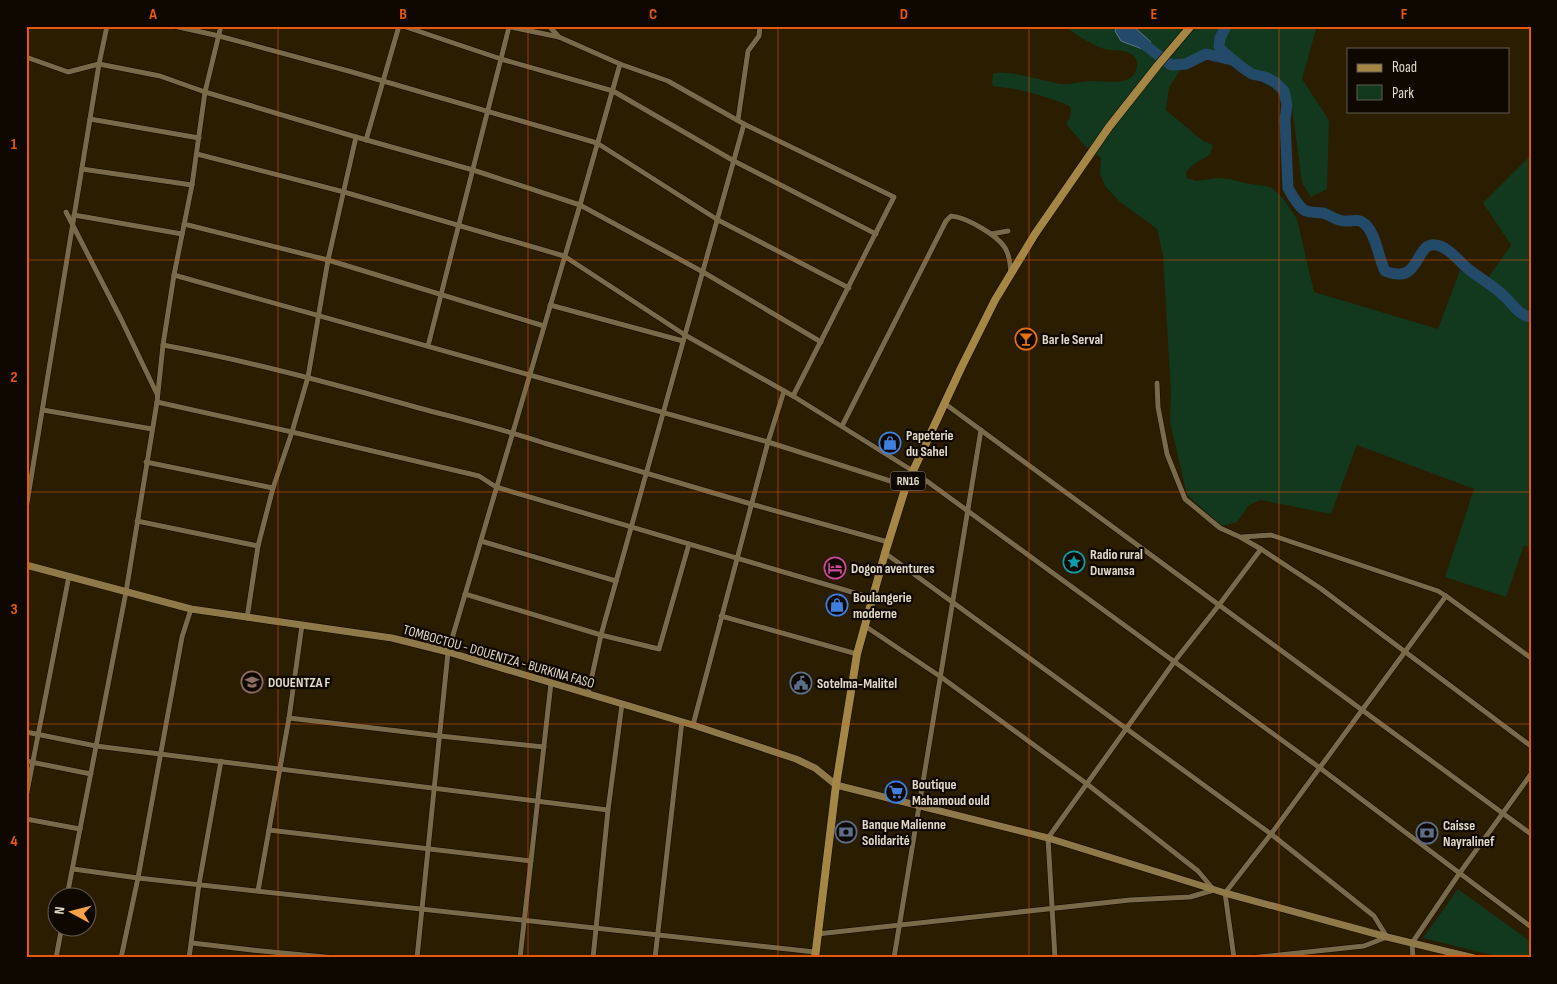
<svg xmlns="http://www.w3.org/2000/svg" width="1557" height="984" font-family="'Sofia Sans Condensed',sans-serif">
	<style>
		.green { fill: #12381e }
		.water { fill: #234b69; stroke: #5c7686 }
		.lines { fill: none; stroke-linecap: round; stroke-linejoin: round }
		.river { stroke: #234b69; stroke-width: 11 }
		.minor-casing { stroke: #100700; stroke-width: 6 }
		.secondary-casing { stroke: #100700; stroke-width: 8 }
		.primary-casing { stroke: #100700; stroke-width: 9 }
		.minor { stroke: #796a4a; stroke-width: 5 }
		.secondary { stroke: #8f7948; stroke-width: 7 }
		.primary { stroke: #a58745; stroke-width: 8 }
		.grid { fill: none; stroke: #e8590c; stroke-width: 1; stroke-opacity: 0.55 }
		.labels { text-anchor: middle; stroke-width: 4.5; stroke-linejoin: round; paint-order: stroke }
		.shield { fill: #0e0801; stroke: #a29a8c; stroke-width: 1 }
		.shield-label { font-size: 12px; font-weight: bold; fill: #e2d9c8 }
		.poi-label { font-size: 14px; font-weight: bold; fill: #e2d9c8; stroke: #0e0801; text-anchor: start }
		.street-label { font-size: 14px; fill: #e2d9c8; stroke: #0e0801 }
		.neatline { fill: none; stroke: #e8590c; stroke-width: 2 }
		.grid-label { font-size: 16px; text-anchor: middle; font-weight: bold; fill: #e8590c }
	</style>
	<rect width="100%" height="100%" fill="#2a1d00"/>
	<!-- green -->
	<g class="green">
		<path d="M1065,26h252l-15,53 27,41 -2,69 -16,8 -9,-14 -11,-84 -79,-47 -29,14 -14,22 -3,22 37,31 10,4 -3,10 -16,9 -8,8 1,6 10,3 20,-3 13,1 15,4 26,4 11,10 15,22 17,73 124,37 22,-59 23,15 28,-40 -28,-42 48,-48v394l-7,-4 -18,52 -61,-20 29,-88 -117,-44 -26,69 -71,-14 -11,5 -12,17 -15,4 -35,-31 -17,-73 1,-28 -8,-139 -6,-26 -38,-28 -14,-15 -5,-12 1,-16 -16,-12 -19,-22 1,-3 3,-2 1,-8 -1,-4c-12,-8 -58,-20 -73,-20l-4,-1 -1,-4 1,-8c11,-6 53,8 68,10 10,1 20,-3 30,-3 13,-1 35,6 44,-8 3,-5 3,-13 -1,-17 -9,-8 -23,-4 -33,-8 -11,-5 -27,-14 -36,-22z"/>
		<polygon points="1458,889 1531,942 1531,958 1504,958 1423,938"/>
	</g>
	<!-- water -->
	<polygon class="water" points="1117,26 1133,26 1151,42 1145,50 1121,41 1115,31"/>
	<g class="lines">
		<!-- river -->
		<g class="river">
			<polyline points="1127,26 1127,31 1171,65 1186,64 1206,54 1232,60"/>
			<path d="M1226,26l-6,12 -1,8 3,5 21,17 9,6 13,3 10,5 9,9 3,14 -2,15 3,68c4,7 9,17 16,22 5,3 13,2 19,3 7,2 14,8 21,8 9,1 14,-4 22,4 11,12 12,32 19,46 39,16 28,-35 55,-25 11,4 18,14 27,22 12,10 26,17 37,28 9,8 14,19 27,21"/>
		</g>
		<!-- minor casing -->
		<g class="minor-casing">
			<g id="minor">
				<polyline points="174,26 219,36 352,72 597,143 718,220 849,288"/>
				<polyline points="403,26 501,59 613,91 734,161 876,234"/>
				<polyline points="506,26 559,37 620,64 668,81 744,124 894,197 793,396"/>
				<polyline points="549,26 559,37"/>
				<polyline points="26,57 68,72 99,64 160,76 205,92 356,137 473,170 580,205 703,272 821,342"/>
				<polyline points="90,119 199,138"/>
				<polyline points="738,120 748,51 759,36 760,26"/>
				<polyline points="366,140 399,26"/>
				<polyline points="197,154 344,192 564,256 685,335 793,396 913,471 1320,768 1531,927"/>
				<polyline points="82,169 192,185"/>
				<polyline points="66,212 121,319 157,394"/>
				<polyline points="74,215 182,234"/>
				<polyline points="184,224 328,260 544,326"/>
				<polyline points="991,234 1008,231"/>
				<polyline points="174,275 768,442 906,486"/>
				<polyline points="550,305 683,341"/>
				<path d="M163,345c86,16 171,39 256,63 41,11 84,21 125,35l207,61 137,38"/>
				<polyline points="428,346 509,27"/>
				<polyline points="1157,383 1158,407 1167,454 1185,499 1220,528 1240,537 1261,549 1320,588 1531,746"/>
				<polyline points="157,402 292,432 479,476 496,487 872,598"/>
				<polyline points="944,403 1531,834"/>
				<polyline points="43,410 152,429"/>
				<path d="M842,426l104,-205 5,-5c15,1 51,21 56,36 3,6 3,14 4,20"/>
				<polyline points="146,462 273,488"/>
				<polyline points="26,509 99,64 107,26"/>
				<polyline points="137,521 258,546"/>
				<polyline points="1242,537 1271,535 1438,591 1446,596"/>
				<polyline points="481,541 616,581"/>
				<polyline points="885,553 1271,834 1374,916 1387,937 1364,946 1250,958"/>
				<polyline points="465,594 601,635 659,649 689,544"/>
				<polyline points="721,616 857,654"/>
				<polyline points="247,618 258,546 273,488 292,432 308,377 328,260 356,137"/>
				<polyline points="588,694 601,635 744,124"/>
				<polyline points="289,718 440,736 544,747"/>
				<polyline points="693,725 768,442 784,391"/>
				<polyline points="26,732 96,746 608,810"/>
				<polyline points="26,761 91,774"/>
				<polyline points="26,797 69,576"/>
				<polyline points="26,819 80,829"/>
				<polyline points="269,830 531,861"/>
				<polyline points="73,869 138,878 815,952"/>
				<polyline points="258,891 289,718 302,625"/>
				<polyline points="67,896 126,592 157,402 163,345 174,275 192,185 205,92 221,26"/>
				<polyline points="817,934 1130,900 1190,897 1214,890 1198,871 1087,784 941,677 865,626"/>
				<polyline points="192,943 252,950 335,958"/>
				<polyline points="56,958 62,926"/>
				<polyline points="121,958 138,878 182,637 191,609"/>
				<polyline points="189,958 199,884 221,761"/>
				<polyline points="417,958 448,652 580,205 620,64"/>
				<polyline points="520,958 551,683"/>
				<polyline points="593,958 608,810 622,704"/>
				<polyline points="655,958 682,721"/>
				<polyline points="894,958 981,430"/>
				<polyline points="1055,958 1048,838 1174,662 1219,605 1261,549"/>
				<polyline points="1234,958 1225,893 1271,834 1446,596 1531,658"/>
				<polyline points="1413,958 1412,943 1459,874 1531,774"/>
			</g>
		</g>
		<!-- secondary casing -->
		<g class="secondary-casing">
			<polyline id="secondary" points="26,565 191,609 392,638 448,652 693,725 796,759 815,768 836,785 1048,838 1225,893 1387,937 1474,958"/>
		</g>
		<!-- primary casing -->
		<g class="primary-casing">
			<polyline id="primary" points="815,958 836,785 857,654 885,553 906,486 962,366 995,300 1035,234 1109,127 1158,65 1191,26"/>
		</g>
		<!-- minor -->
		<use href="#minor" class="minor"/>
		<!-- secondary -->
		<use href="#secondary" class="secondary"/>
		<!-- primary -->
		<use href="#primary" class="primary"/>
	</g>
	<!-- grid -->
	<path class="grid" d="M278,26v932M528,26v932M778,26v932M1029,26v932M1279,26v932M26,260h1505M26,492h1505M26,724h1505"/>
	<!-- icons -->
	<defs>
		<g id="bar-ring" transform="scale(1.125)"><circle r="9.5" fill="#0e0801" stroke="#e8710a" stroke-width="1.5"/><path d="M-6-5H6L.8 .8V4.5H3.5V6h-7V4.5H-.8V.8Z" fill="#e8710a"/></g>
		<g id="shop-ring" transform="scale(1.125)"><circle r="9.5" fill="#0e0801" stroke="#3f7fe0" stroke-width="1.5"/><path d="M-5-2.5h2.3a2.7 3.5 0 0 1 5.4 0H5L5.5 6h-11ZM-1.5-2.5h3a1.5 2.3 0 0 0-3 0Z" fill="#3f7fe0"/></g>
		<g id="sight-ring" transform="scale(1.125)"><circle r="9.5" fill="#0e0801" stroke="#0f9aa8" stroke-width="1.5"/><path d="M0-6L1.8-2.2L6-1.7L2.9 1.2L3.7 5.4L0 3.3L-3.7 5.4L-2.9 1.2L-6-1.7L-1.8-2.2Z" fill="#0f9aa8"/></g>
		<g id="hotel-ring" transform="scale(1.125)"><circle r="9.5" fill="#0e0801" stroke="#d1479c" stroke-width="1.5"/><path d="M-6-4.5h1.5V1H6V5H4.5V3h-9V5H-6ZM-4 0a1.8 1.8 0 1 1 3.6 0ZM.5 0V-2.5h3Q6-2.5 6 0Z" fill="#d1479c"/></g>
		<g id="school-ring" transform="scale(1.125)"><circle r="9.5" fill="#0e0801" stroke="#8d6e63" stroke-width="1.5"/><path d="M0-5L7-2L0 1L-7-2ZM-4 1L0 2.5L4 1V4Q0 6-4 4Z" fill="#8d6e63"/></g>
		<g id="civic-ring" transform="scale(1.125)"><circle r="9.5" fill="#0e0801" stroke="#5c6f8a" stroke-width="1.5"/><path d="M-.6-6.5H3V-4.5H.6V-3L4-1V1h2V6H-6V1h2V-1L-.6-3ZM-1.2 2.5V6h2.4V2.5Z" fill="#5c6f8a"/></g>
		<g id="supermarket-ring" transform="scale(1.125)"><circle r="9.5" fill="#0e0801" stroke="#3f7fe0" stroke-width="1.5"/><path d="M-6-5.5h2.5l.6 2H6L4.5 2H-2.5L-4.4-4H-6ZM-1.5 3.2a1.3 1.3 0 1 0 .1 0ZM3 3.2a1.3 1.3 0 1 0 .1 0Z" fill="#3f7fe0"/></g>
		<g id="bank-ring" transform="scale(1.125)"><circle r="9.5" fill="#0e0801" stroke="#5c6f8a" stroke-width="1.5"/><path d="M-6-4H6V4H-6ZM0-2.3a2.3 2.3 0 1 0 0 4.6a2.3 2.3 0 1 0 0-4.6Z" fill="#5c6f8a"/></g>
	</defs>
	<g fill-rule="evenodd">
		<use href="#bar-ring" x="1026" y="339"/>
		<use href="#shop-ring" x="890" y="443"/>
		<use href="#sight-ring" x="1074" y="562"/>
		<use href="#hotel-ring" x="835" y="568"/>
		<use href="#shop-ring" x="837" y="605"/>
		<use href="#school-ring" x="252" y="682"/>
		<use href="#civic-ring" x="801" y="683"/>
		<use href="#supermarket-ring" x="896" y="792"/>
		<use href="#bank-ring" x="846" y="832"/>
		<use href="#bank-ring" x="1427" y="833"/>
	</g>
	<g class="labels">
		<!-- shield labels -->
		<rect class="shield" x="890.5" y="471.5" width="35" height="19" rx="4"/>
		<g class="shield-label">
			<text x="908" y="485">RN16</text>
		</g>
		<!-- poi labels -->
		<g class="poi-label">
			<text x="1042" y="344">Bar le Serval</text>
			<text x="906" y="440">Papeterie<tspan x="906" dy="16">du Sahel</tspan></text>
			<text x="1090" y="559">Radio rural<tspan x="1090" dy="16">Duwansa</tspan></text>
			<text x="851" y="573">Dogon aventures</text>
			<text x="853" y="602">Boulangerie<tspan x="853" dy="16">moderne</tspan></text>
			<text x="268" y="687">DOUENTZA F</text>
			<text x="817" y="688">Sotelma-Malitel</text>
			<text x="912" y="789">Boutique<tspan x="912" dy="16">Mahamoud ould</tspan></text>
			<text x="862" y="829">Banque Malienne<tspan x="862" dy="16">Solidarité</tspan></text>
			<text x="1443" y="830">Caisse<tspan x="1443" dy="16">Nayralinef</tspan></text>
		</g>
		<!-- street labels -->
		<g class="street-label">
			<text transform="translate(499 656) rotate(16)" y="5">TOMBOCTOU - DOUENTZA - BURKINA FASO</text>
		</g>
	</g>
	<!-- border -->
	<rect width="1557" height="984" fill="none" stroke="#0e0801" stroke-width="55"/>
	<!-- legend -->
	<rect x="1347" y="48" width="162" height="65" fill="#0e0801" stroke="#635c51"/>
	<rect x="1357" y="64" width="25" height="8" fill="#a58745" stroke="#635c51"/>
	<text x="1392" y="72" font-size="15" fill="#e2d9c8">Road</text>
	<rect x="1357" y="85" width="25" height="15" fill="#12381e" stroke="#635c51"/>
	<text x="1392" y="98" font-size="15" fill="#e2d9c8">Park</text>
	<!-- north arrow -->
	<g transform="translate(72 912) rotate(277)"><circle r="24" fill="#0e0801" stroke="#635c51"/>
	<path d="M0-4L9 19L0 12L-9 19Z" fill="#f7a149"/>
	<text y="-8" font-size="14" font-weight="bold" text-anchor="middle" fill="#e2d9c8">N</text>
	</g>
	<rect x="28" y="28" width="1502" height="928" class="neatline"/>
	<g class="grid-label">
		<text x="153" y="19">A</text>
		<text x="403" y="19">B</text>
		<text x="653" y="19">C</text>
		<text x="904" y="19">D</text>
		<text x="1154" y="19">E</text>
		<text x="1404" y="19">F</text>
		<text x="14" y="149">1</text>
		<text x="14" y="382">2</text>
		<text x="14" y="614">3</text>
		<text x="14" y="846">4</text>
	</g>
</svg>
